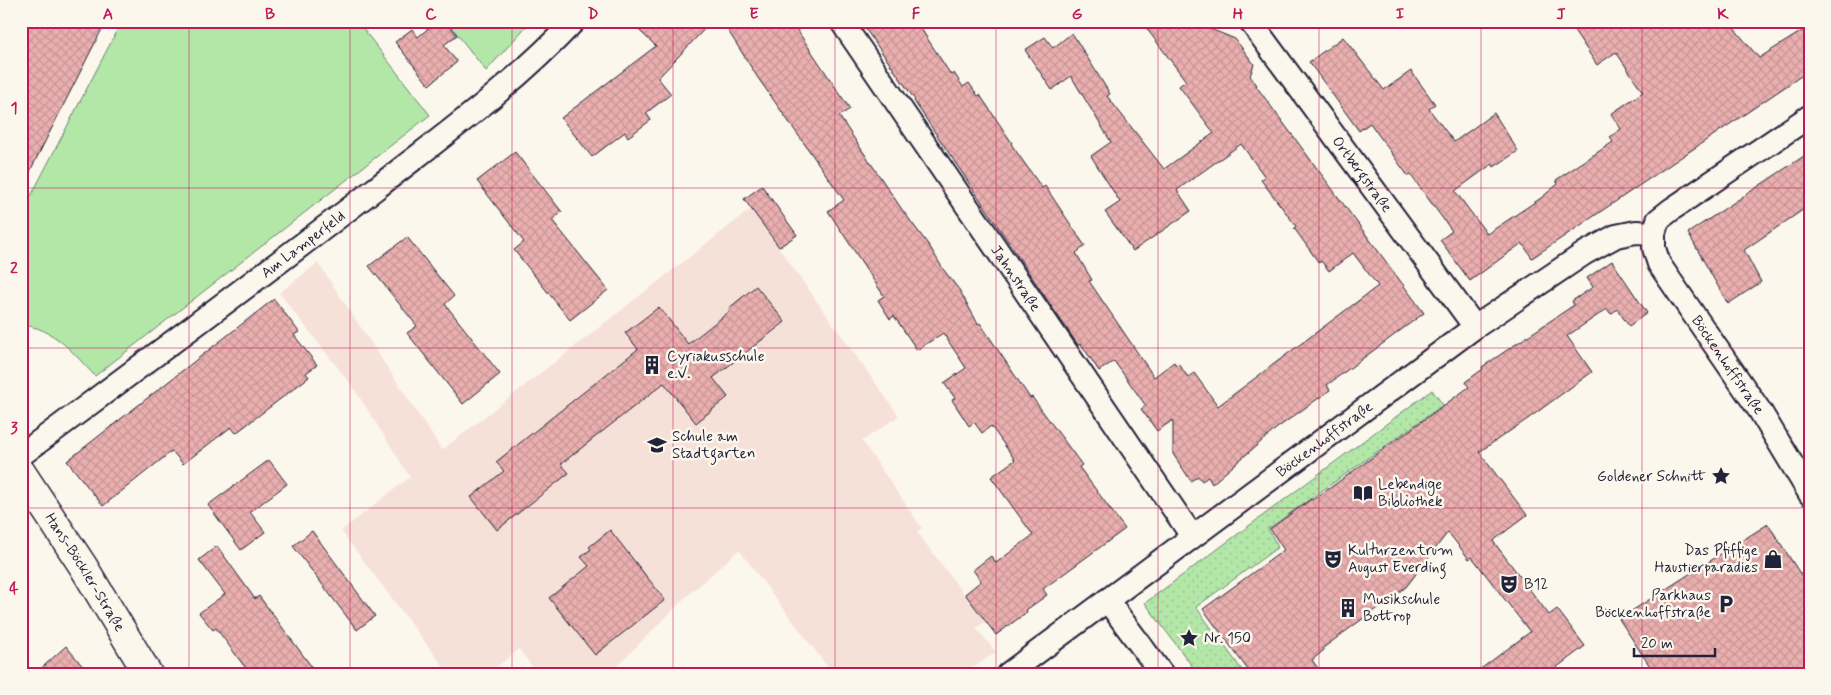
<svg xmlns="http://www.w3.org/2000/svg" width="1831" height="695" font-family="Mynerve,sans-serif">
	<style>
		.built { fill: #f6e1d9 }
		.grass { fill: url(#grass-dots); stroke: #6a8472 }
		.green { fill: #b3e7a8; stroke: #6a8472 }
		.building { fill: url(#building-cross-hatch); stroke: #22223b }
		.lines { fill: none; stroke-linecap: round; stroke-linejoin: round }
		.street-casing { stroke: #22223b; stroke-width: 26 }
		.secondary-casing { stroke: #22223b; stroke-width: 31 }
		.street { stroke: #fbf7ec; stroke-width: 22 }
		.secondary { stroke: #fbf7ec; stroke-width: 28 }
		.grid { fill: none; stroke: #c2185b; stroke-width: 1; stroke-opacity: 0.55 }
		.labels { text-anchor: middle; stroke-width: 5; stroke-linejoin: round; paint-order: stroke }
		.street-label { font-size: 15px; fill: #22223b; stroke: #fbf7ec }
		.poi-label { font-size: 15px; fill: #22223b; stroke: #fbf7ec; text-anchor: start }
		.neatline { fill: none; stroke: #c2185b; stroke-width: 2 }
		.grid-label { font-size: 16px; text-anchor: middle; font-weight: bold; fill: #c2185b }
	</style>
	<defs>
		<pattern id="grass-dots" width="8" height="8" patternUnits="userSpaceOnUse" patternTransform="scale(1.25)"><rect width="8" height="8" fill="#b3e7a8"/><path d="M2 2h.1M6 6h.1" fill="none" stroke="#9ac692" stroke-width="1.8" stroke-linecap="round"/></pattern>
		<pattern id="building-cross-hatch" width="8" height="8" patternUnits="userSpaceOnUse" patternTransform="scale(1.25)"><rect width="8" height="8" fill="#eaafae"/><path d="M0 0l8 8M0 8l8-8" fill="none" stroke="#c89697"/></pattern>
	</defs>
	<rect width="100%" height="100%" fill="#fbf7ec"/>
	<filter id="ink" filterUnits="userSpaceOnUse"><feTurbulence type="fractalNoise" baseFrequency=".02" numOctaves="2"/><feDisplacementMap in="SourceGraphic" scale="10" xChannelSelector="R" yChannelSelector="G"/><feConvolveMatrix kernelMatrix="1 2 1 2 8 2 1 2 1" color-interpolation-filters="sRGB"/></filter>
	<g filter="url(#ink)">
		<!-- built -->
		<polygon class="built" points="751,209 899,416 862,441 922,528 917,532 985,622 976,628 996,652 963,674 833,674 739,550 686,597 609,674 537,674 519,649 488,674 449,674 341,531 410,477 353,387 279,293 318,263 442,450"/>
		<!-- grass -->
		<polygon class="grass" points="1432,390 1443,405 1268,529 1278,547 1196,607 1245,674 1198,674 1145,603"/>
		<!-- green -->
		<g class="green">
			<path d="M122,21h235l73,94 -335,261c-21,-22 -41,-49 -74,-51v-110z"/>
			<polygon points="447,21 531,21 486,71"/>
		</g>
		<!-- building -->
		<g class="building">
			<polygon points="21,21 106,21 21,189"/>
			<polygon points="437,21 446,21 457,35 444,45 457,62 429,85 395,42 412,29 418,37"/>
			<polygon points="629,21 712,21 658,78 671,94 646,113 651,120 628,137 625,132 592,157 561,118 656,46"/>
			<polygon points="722,21 791,21 850,109 839,116 903,211 930,247 943,269 960,291 978,324 980,323 1030,398 1032,397 1082,465 1079,467 1125,529 1043,589 1047,595 1026,610 1027,612 996,635 965,594 981,581 973,570 991,556 996,563 1033,535 991,477 1015,460 991,426 982,433 974,422 969,426 952,400 955,398 944,383 966,368 943,333 917,350 894,316 890,319 878,300 884,296 828,211 844,200 758,78"/>
			<polygon points="860,21 916,21 951,75 954,73 963,87 969,83 978,96 980,95 1012,143 1011,144 1042,188 1045,186 1085,246 1076,253 1092,280 1089,281 1154,377 1174,362 1176,365 1178,363 1188,377 1194,373 1218,406 1378,286 1353,253 1329,271 1321,261 1319,263 1294,228 1296,226 1261,180 1265,177 1241,144 1177,190 1191,211 1133,251 1105,212 1120,202 1091,156 1111,142 1071,76 1052,90 1025,50 1045,37 1053,48 1072,33 1110,94 1107,96 1164,169 1214,133 1179,86 1186,81 1141,21 1191,21 1235,39 1254,64 1250,76 1257,85 1256,86 1424,313 1327,385 1330,390 1277,428 1212,484 1208,477 1202,481 1198,476 1191,481 1173,454 1173,420 1157,431 1141,409 1146,406 1114,361 1099,371 1081,344 1078,345 1052,307 914,101 915,100 906,87"/>
			<polygon points="1568,21 1728,21 1759,58 1810,26 1810,70 1532,258 1522,243 1470,281 1440,240 1452,231 1410,174 1408,176 1370,123 1359,131 1309,62 1343,37 1384,90 1411,71 1435,104 1429,109 1454,142 1494,113 1518,151 1494,167 1492,164 1455,191 1487,234 1541,198 1558,184 1556,180 1613,142 1610,137 1621,129 1611,114 1643,92 1616,52 1597,65"/>
			<polygon points="515,152 562,212 552,220 608,290 570,320 514,250 524,242 477,181"/>
			<polygon points="1810,152 1810,205 1744,250 1761,282 1728,304 1688,233"/>
			<polygon points="762,186 797,235 779,247 744,199"/>
			<polygon points="407,237 454,296 445,304 500,374 463,404 407,333 417,326 369,266"/>
			<polygon points="1612,261 1647,313 1629,326 1617,309 1611,314 1607,309 1567,336 1592,372 1529,418 1479,452 1527,515 1493,541 1549,615 1557,609 1585,646 1548,674 1474,674 1530,632 1472,557 1469,559 1448,532 1406,587 1323,648 1324,650 1312,660 1322,674 1251,674 1203,609 1284,550 1270,529 1311,499 1312,500 1330,488 1469,387 1465,382 1483,369 1482,367 1574,305 1572,301 1593,287 1587,278"/>
			<polygon points="756,286 785,322 713,378 728,397 696,423 664,383 561,464 569,473 497,530 471,497 504,471 496,462 638,349 625,333 659,307 688,344 730,311 728,309"/>
			<polygon points="274,299 299,332 294,335 317,365 306,373 309,377 236,433 231,427 183,464 172,451 103,506 67,461"/>
			<polygon points="269,460 287,484 250,512 265,532 241,550 208,505"/>
			<polygon points="1768,524 1810,589 1810,674 1655,674 1619,619"/>
			<polygon points="610,530 665,600 595,655 549,598 589,566 581,557 591,549 589,547"/>
			<polygon points="312,531 375,616 357,630 293,546"/>
			<polygon points="217,546 255,599 259,596 317,674 250,674 216,628 213,630 199,613 225,594 199,560"/>
			<polygon points="66,646 89,674 35,674"/>
		</g>
		<g class="lines">
			<!-- street casing -->
			<g class="street-casing">
				<g id="street">
					<path id="s1" d="M841,21l351,515"/>
					<path id="s2" d="M1250,21l225,306"/>
					<path id="s3" d="M1654,233v15l5,16 101,147 50,83"/>
					<path id="s4" d="M21,455c118,-88 237,-176 354,-266 69,-54 139,-104 199,-168"/>
					<polyline points="1107,600 1162,674"/>
					<path id="s5" d="M1008,674l467,-347 110,-74 31,-17 20,-4 18,1 4,-13 14,-11 138,-93"/>
				</g>
			</g>
			<!-- secondary casing -->
			<g class="secondary-casing">
				<g id="secondary">
					<path id="s6" d="M21,472l62,94 65,108"/>
				</g>
			</g>
			<!-- street -->
			<use href="#street" class="street"/>
			<!-- secondary -->
			<use href="#secondary" class="secondary"/>
		</g>
	</g>
	<!-- grid -->
	<path class="grid" d="M189,21v653M350,21v653M512,21v653M673,21v653M835,21v653M996,21v653M1158,21v653M1319,21v653M1481,21v653M1642,21v653M21,188h1789M21,348h1789M21,508h1789"/>
	<!-- icons -->
	<defs>
		<g id="building-bare" transform="scale(1.5)"><path d="M-4-6H4V6H1V3H-1V6H-4ZM-2.5-4.3h1.7v1.8h-1.7ZM.8-4.3h1.7v1.8H.8ZM-2.5-1h1.7V.8h-1.7ZM.8-1h1.7V.8H.8Z" fill="#22223b" stroke="#fbf7ec" stroke-width="2.5" paint-order="stroke"/></g>
		<g id="school-bare" transform="scale(1.5)"><path d="M0-5L7-2L0 1L-7-2ZM-4 1L0 2.5L4 1V4Q0 6-4 4Z" fill="#22223b" stroke="#fbf7ec" stroke-width="2.5" paint-order="stroke"/></g>
		<g id="sight-bare" transform="scale(1.5)"><path d="M0-6L1.8-2.2L6-1.7L2.9 1.2L3.7 5.4L0 3.3L-3.7 5.4L-2.9 1.2L-6-1.7L-1.8-2.2Z" fill="#22223b" stroke="#fbf7ec" stroke-width="2.5" paint-order="stroke"/></g>
		<g id="library-bare" transform="scale(1.5)"><path d="M-6-4Q-3-5.5-.7-3.5V5Q-3 3-6 4ZM6-4Q3-5.5 .7-3.5V5Q3 3 6 4Z" fill="#22223b" stroke="#fbf7ec" stroke-width="2.5" paint-order="stroke"/></g>
		<g id="theatre-bare" transform="scale(1.5)"><path d="M-5-5.5Q0-4 5-5.5V0Q5 5 0 6Q-5 5-5 0ZM-3.3-2.5H-1v1.5H-3.3ZM1-2.5H3.3v1.5H1ZM-2.8 1Q0 5.5 2.8 1Z" fill="#22223b" stroke="#fbf7ec" stroke-width="2.5" paint-order="stroke"/></g>
		<g id="shop-bare" transform="scale(1.5)"><path d="M-5-2.5h2.3a2.7 3.5 0 0 1 5.4 0H5L5.5 6h-11ZM-1.5-2.5h3a1.5 2.3 0 0 0-3 0Z" fill="#22223b" stroke="#fbf7ec" stroke-width="2.5" paint-order="stroke"/></g>
		<g id="parking-bare" transform="scale(1.5)"><path d="M-3.5-5.5H1a3.5 3.5 0 0 1 0 7H-1V5.5H-3.5ZM-1-3.4V-.6H.8a1.4 1.4 0 0 0 0-2.8Z" fill="#22223b" stroke="#fbf7ec" stroke-width="2.5" paint-order="stroke"/></g>
	</defs>
	<g fill-rule="evenodd">
		<use href="#building-bare" x="652" y="365"/>
		<use href="#school-bare" x="657" y="445"/>
		<use href="#sight-bare" x="1721" y="476"/>
		<use href="#library-bare" x="1363" y="493"/>
		<use href="#theatre-bare" x="1333" y="559"/>
		<use href="#shop-bare" x="1773" y="559"/>
		<use href="#theatre-bare" x="1509" y="584"/>
		<use href="#parking-bare" x="1726" y="604"/>
		<use href="#building-bare" x="1348" y="608"/>
		<use href="#sight-bare" x="1189" y="638"/>
	</g>
	<g class="labels">
		<!-- street labels -->
		<g class="street-label">
			<text dy="5" stroke="none"><textPath href="#s2" startOffset="190">Ortbergstraße</textPath></text>
			<text dy="5" stroke="none"><textPath href="#s4" startOffset="352">Am Lamperfeld</textPath></text>
			<text dy="5" stroke="none"><textPath href="#s1" startOffset="311">Jahnstraße</textPath></text>
			<text dy="5" stroke="none"><textPath href="#s3" startOffset="154">Böckenhoffstraße</textPath></text>
			<text dy="5" stroke="none"><textPath href="#s5" startOffset="394">Böckenhoffstraße</textPath></text>
			<text dy="5" stroke="none"><textPath href="#s6" startOffset="119">Hans-Böckler-Straße</textPath></text>
		</g>
		<!-- poi labels -->
		<g class="poi-label">
			<text x="667" y="361">Cyriakusschule<tspan x="667" dy="17">e.V.</tspan></text>
			<text x="672" y="441">Schule am<tspan x="672" dy="17">Stadtgarten</tspan></text>
			<text x="1706" y="481" text-anchor="end">Goldener Schnitt</text>
			<text x="1378" y="489">Lebendige<tspan x="1378" dy="17">Bibliothek</tspan></text>
			<text x="1348" y="555">Kulturzentrum<tspan x="1348" dy="17">August Everding</tspan></text>
			<text x="1758" y="555" text-anchor="end">Das Pfiffige<tspan x="1758" dy="17">Haustierparadies</tspan></text>
			<text x="1524" y="589">B12</text>
			<text x="1711" y="600" text-anchor="end">Parkhaus<tspan x="1711" dy="17">Böckenhoffstraße</tspan></text>
			<text x="1363" y="604">Musikschule<tspan x="1363" dy="17">Bottrop</tspan></text>
			<text x="1204" y="643">Nr. 150</text>
		</g>
	</g>
	<!-- margin -->
	<rect width="1831" height="695" fill="none" stroke="#fbf7ec" stroke-width="55"/>
	<!-- scale -->
	<path d="M1634 648v8h81v-8" fill="none" stroke="#22223b" stroke-width="2.5"/>
	<text x="1641" y="648" font-size="15" fill="#22223b" stroke="#fbf7ec" stroke-width="4" paint-order="stroke">20 m</text>
	<rect x="28" y="28" width="1776" height="640" class="neatline"/>
	<g class="grid-label">
		<text x="108" y="19">A</text>
		<text x="270" y="19">B</text>
		<text x="431" y="19">C</text>
		<text x="593" y="19">D</text>
		<text x="754" y="19">E</text>
		<text x="916" y="19">F</text>
		<text x="1077" y="19">G</text>
		<text x="1238" y="19">H</text>
		<text x="1400" y="19">I</text>
		<text x="1561" y="19">J</text>
		<text x="1723" y="19">K</text>
		<text x="14" y="113">1</text>
		<text x="14" y="273">2</text>
		<text x="14" y="433">3</text>
		<text x="14" y="593">4</text>
	</g>
</svg>
